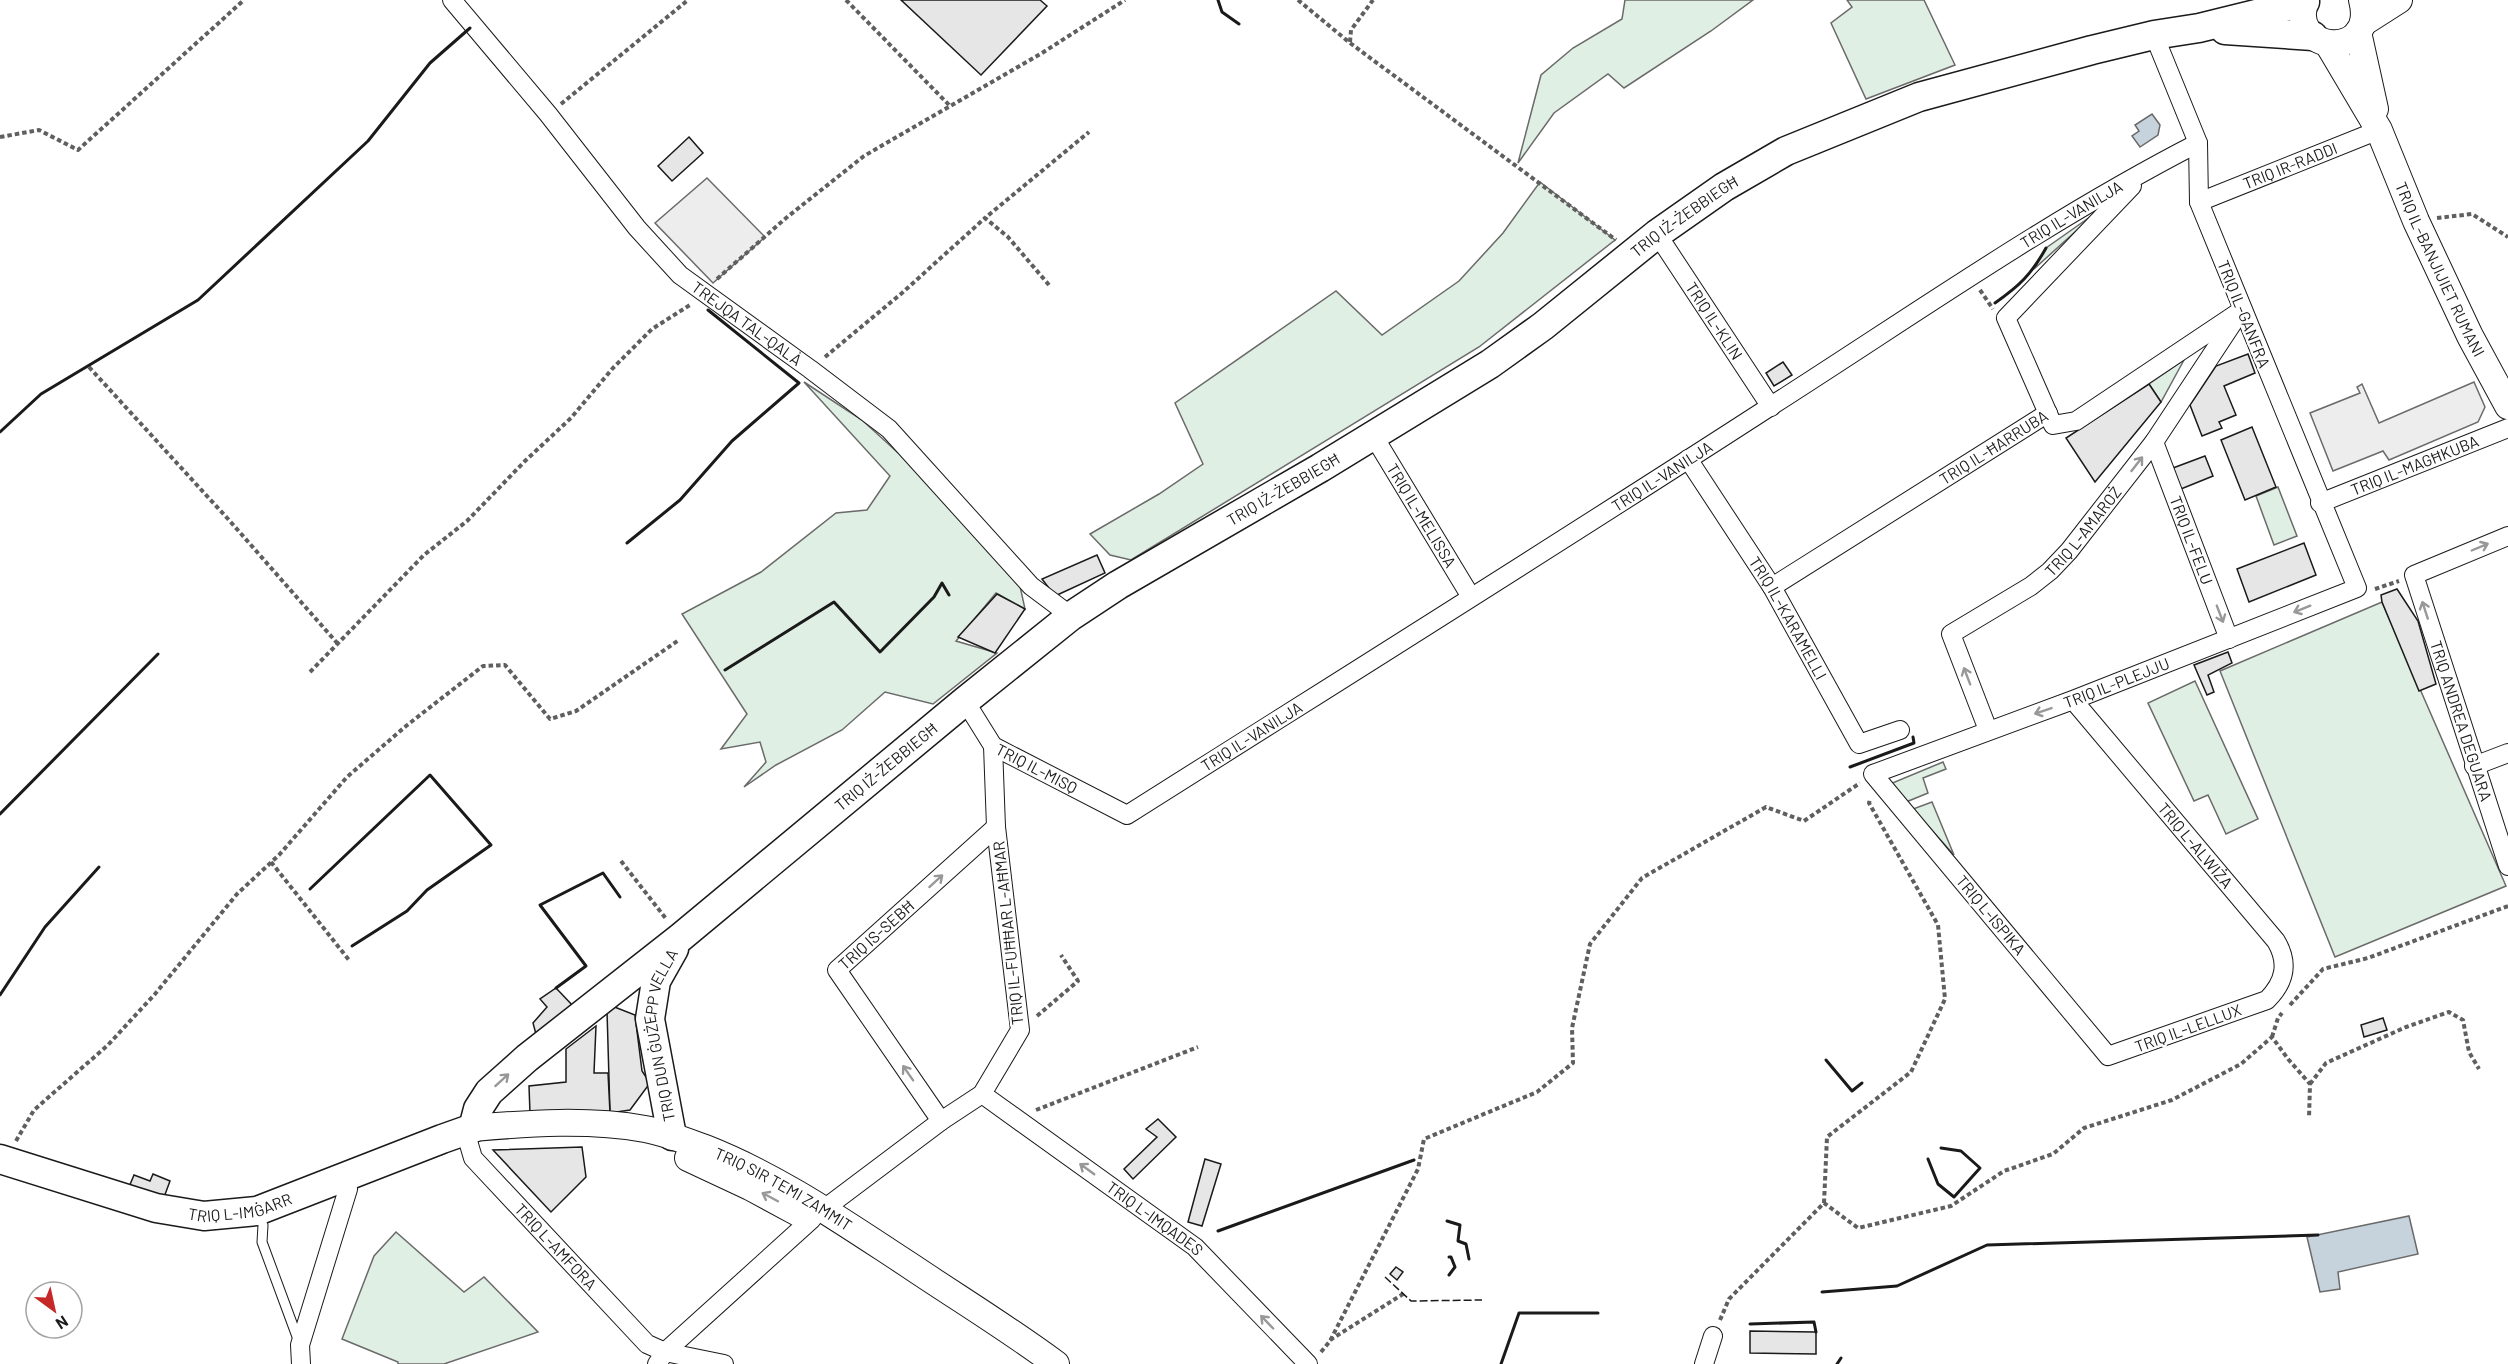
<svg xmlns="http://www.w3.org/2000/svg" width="2508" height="1364" font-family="Barlow,sans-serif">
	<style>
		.green { fill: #e0efe3; stroke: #6a6a6a; stroke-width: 1.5 }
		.parking { fill: #ededed; stroke: #6a6a6a; stroke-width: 1.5 }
		.water { fill: #c6d2dc; stroke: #6a6a6a; stroke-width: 1.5 }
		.building { fill: #e6e6e6; stroke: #1a1a1a; stroke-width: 1.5 }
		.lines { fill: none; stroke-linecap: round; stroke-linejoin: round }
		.lane-casing { stroke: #1a1a1a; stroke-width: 11 }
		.street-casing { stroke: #1a1a1a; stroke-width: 20 }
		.secondary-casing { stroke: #1a1a1a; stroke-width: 28 }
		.primary-casing { stroke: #1a1a1a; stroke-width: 31 }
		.path { stroke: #5f5f5f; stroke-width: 4; stroke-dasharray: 4.5 3; stroke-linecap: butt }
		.lane { stroke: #fff; stroke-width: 9 }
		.street { stroke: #fff; stroke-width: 18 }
		.secondary { stroke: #fff; stroke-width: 26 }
		.primary { stroke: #fff; stroke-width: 28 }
		.fence { stroke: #1a1a1a; stroke-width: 1.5; stroke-dasharray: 8 3; stroke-linecap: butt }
		.wall { stroke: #1a1a1a; stroke-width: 3 }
		.oneway { stroke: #989898 }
		.labels { text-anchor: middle; stroke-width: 4.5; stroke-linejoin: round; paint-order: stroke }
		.street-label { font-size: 16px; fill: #1a1a1a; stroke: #fff }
	</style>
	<rect width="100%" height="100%" fill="#fff"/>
	<!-- green -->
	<g class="green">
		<polygon points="1625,0 1753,0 1711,31 1624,88 1608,74 1554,113 1518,163 1541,75 1573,48 1622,19"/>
		<polygon points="1847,0 1924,0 1955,65 1866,99 1831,23 1852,7"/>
		<polygon points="1540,182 1615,240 1479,347 1131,560 1110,555 1090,534 1159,494 1203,464 1175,403 1336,291 1382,335 1459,281 1503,233"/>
		<polygon points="2097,212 2034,269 2046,248"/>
		<polygon points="2184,360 2161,402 2149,384"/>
		<polygon points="804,382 862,420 907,461 1020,586 1025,609 996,593 956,641 997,653 933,704 885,692 842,730 776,765 744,787 766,762 760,742 721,749 747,714 682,614 761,572 836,513 867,510 890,476"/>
		<polygon points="2278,487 2297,536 2274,545 2256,496"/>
		<polygon points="2382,602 2506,886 2335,957 2220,671"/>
		<polygon points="2195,681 2258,819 2226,834 2208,795 2194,801 2148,703"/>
		<polygon points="1943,762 1946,769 1923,778 1928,793 1906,802 1890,784"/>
		<polygon points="1932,802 1954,855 1913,809"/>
		<polygon points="396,1232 464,1292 484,1277 538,1332 444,1364 398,1364 398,1362 342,1339 374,1256"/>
	</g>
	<!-- parking -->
	<g class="parking">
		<polygon points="707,178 765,237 713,283 655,223"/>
		<polygon points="2474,382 2485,407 2478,422 2389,460 2383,451 2333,471 2310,413 2360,393 2357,387 2362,384 2379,423"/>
	</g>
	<!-- water -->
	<g class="water">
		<polygon points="2152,114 2160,125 2158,135 2140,147 2132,136 2139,131 2135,125"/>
		<polygon points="2409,1216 2418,1254 2338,1272 2340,1289 2320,1292 2307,1237"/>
	</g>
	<!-- building -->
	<g class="building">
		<polygon points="901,0 1040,0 1047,6 981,75"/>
		<polygon points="689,137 703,153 672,181 658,166"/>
		<polygon points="2248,354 2255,373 2224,386 2236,415 2219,422 2222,428 2202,436 2190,405 2216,366"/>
		<polygon points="1783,362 1792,375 1774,386 1766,373"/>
		<polygon points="2149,384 2161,402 2095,482 2066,438"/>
		<polygon points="2252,427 2276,487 2245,500 2221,440"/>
		<polygon points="2205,456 2213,476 2181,489 2173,468"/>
		<polygon points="2304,543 2316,575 2249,602 2237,569"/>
		<polygon points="1097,555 1105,573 1055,596 1042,579"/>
		<polygon points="2397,589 2418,621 2436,684 2419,691 2382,602 2381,595"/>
		<polygon points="997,594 1025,609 995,653 958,637"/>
		<polygon points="2228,652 2232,663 2208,675 2214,692 2207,695 2194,665"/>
		<polygon points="556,988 574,1007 537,1038 533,1023 547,1007 540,999"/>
		<polygon points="612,1006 635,1015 642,1071 650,1083 630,1110 610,1113 607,1011"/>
		<polygon points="2383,1018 2387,1030 2364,1037 2361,1025"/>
		<polygon points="596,1026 594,1073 608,1073 610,1113 530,1113 529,1086 566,1082 566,1049"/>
		<polygon points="1158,1119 1176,1137 1133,1179 1124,1169 1157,1137 1146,1129"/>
		<polygon points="582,1147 586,1177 551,1212 493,1150"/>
		<polygon points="1205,1159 1221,1164 1202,1226 1188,1222"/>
		<polygon points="153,1174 170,1181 163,1200 129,1187 134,1175 150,1181"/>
		<polygon points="1396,1267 1403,1272 1397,1280 1390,1274"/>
		<polygon points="1750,1331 1816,1332 1816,1354 1750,1353"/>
	</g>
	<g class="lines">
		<!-- lane casing -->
		<g class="lane-casing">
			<polyline id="lane" points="263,1225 262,1242 299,1342"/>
		</g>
		<!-- street casing -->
		<g class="street-casing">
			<g id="street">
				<path id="s1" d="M452,0l96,114 89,114 43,47 130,94 79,60 142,157 40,30"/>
				<polyline points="2132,186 2006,318 2053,425 2076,421 2242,310"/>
				<path id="s2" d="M2199,202l180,-72"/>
				<path id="s3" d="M1657,234l114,173"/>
				<path id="s4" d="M1373,435l98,162"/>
				<path id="s5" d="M2154,442l75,197"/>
				<path id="s6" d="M1688,459l84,128 87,157 41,-14"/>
				<path id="s7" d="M2320,503l188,-75"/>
				<path id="s8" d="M2508,536l-94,39 94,291"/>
				<path id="s9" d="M1772,587l276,-174"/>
				<path id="s10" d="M2073,700l203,241c13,22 9,41 -9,59l-159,56 -235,-282 200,-74 284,-112 -158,-386 -1,-59 -44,-108"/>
				<path id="s11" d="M965,701l28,45 134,69c215,-136 431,-271 644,-409 141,-90 279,-187 427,-263"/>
				<path id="s12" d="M1988,730l-37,-96 80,-48 19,-15 19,-20 85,-109 82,-124"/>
				<polyline points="2474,766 2508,753"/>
				<path id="s13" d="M982,1094l213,153 113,117"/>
				<path id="s14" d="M941,1121l-104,-151 159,-143"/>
				<path id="s15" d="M473,1128l-5,13 5,17 174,186 18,8 59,12"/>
				<polyline points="824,1209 941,1121 982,1094 1020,1030 996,827 993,746"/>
				<polyline points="301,1364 300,1345 348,1189"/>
				<polyline points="657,1364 665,1352 812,1219"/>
				<polyline points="1704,1364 1713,1336"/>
			</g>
		</g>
		<!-- secondary casing -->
		<g class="secondary-casing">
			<g id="secondary">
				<path d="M2306,0c-21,53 72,62 56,0"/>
				<polyline points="2363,23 2399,0"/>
				<polyline points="2358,32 2375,109"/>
				<path id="s16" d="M2328,44l51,86 37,91 54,115 38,70"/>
				<path id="s17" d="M473,1128c57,-5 116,-9 172,1 21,4 41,12 60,19 74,29 138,74 204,117 49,33 100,64 147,99"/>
				<polyline points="688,1158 750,1187 800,1214"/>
			</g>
		</g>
		<!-- primary casing -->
		<g class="primary-casing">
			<g id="primary">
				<polyline points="2225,30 2313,36"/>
				<path id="s18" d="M672,1136l-22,-117 6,-38 18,-32"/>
				<path id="s19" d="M0,1159l156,49 48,8 53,-5 185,-72 31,-11 5,-19 11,-17 38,-34 154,-121 284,-236 106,-85 47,-31 202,-117 170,-104 53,-38 114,-92 67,-47 62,-36 133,-54 173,-47 62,-15 45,-7 106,-26"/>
			</g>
		</g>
		<!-- path -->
		<g class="path">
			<polyline points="846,0 951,107"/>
			<polyline points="1298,0 1350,43 1616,240"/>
			<polyline points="1350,42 1351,30 1373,0"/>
			<polyline points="561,104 688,0"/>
			<polyline points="0,137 39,130 78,150 244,0"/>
			<polyline points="2437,218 2472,214 2508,237"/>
			<polyline points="717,279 786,218 864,156 1042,53 1125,0"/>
			<polyline points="1049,285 1008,237 985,218 1089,132"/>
			<polyline points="1980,290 1993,309"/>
			<polyline points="825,357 902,293 985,218"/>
			<polyline points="89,367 228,519 338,644"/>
			<polyline points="2375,589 2399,581"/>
			<polyline points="310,672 424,555 467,521 525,461 571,418 613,368 652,329 690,305"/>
			<polyline points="621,861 667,920"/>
			<polyline points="271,862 349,960"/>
			<polyline points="2290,1005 2323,969 2368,958 2508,906"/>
			<polyline points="1037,1016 1078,981 1061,955"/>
			<polyline points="2272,1037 2278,1018 2282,1013"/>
			<polyline points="2310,1084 2326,1063 2406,1027 2449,1012 2463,1020 2469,1052 2479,1069"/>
			<polyline points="1036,1110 1198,1047"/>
			<polyline points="16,1141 34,1110 108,1045 155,994 237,894 279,855 347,777 406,726 483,666 505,665 550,719 576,711 679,640"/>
			<polyline points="1824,1203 1827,1137 1911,1072 1945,999 1938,925 1869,803 1870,799"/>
			<polyline points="1720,1320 1729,1299 1824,1203 1858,1228 1951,1206 2004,1171 2053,1154 2084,1128 2172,1100 2241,1064 2272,1037 2288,1059 2310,1084 2309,1118"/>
			<polyline points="1330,1340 1403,1294"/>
			<polyline points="1321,1352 1330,1341 1418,1169 1424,1139 1537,1092 1573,1063 1572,1028 1590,944 1642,878 1766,807 1804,821 1860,783"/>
		</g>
		<!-- lane -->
		<use href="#lane" class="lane"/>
		<!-- street -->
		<use href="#street" class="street"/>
		<!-- secondary -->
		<use href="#secondary" class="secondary"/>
		<!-- primary -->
		<use href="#primary" class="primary"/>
		<!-- fence -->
		<polyline class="fence" points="1385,1277 1411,1301 1482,1300"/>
		<!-- wall -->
		<g class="wall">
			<polyline points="1218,0 1222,12 1239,24"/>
			<path d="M1995,303c24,-17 36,-28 51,-55"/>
			<polyline points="0,432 41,394 198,300 368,141 430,63 470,28"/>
			<polyline points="627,543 680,500 732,441 799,383 708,310"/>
			<polyline points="725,670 834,602 880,652 934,597 942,583 949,595"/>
			<polyline points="1850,767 1914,743 1913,737"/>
			<polyline points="0,814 158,654"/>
			<polyline points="310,889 430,775 491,845 427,890 407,911 352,946"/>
			<polyline points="556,988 586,966 540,905 603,873 620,897"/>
			<polyline points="0,995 45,927 99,867"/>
			<polyline points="1826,1060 1852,1091 1862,1083"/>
			<polyline points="1928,1159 1938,1184 1954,1197 1980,1168 1961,1151 1941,1148"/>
			<polyline points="1447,1221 1460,1225 1458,1241 1466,1244 1469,1259"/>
			<polyline points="1218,1231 1414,1160"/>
			<polyline points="1449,1257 1451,1257 1455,1267 1449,1275"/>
			<polyline points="1822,1292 1897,1286 1987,1245 2318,1235"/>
			<polyline points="1750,1324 1814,1322 1816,1332"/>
			<polyline points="1501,1364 1519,1313 1598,1313"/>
			<polyline points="1837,1364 1841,1358"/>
		</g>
	</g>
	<!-- one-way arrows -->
	<defs><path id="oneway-shaft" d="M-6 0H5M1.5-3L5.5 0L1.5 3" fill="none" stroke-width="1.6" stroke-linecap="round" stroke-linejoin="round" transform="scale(1.5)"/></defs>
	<g class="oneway">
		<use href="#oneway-shaft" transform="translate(2137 464) rotate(-52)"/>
		<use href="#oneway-shaft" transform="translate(2480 547) rotate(-23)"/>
		<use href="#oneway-shaft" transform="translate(2302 609) rotate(158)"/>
		<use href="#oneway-shaft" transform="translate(2425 610) rotate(-108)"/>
		<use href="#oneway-shaft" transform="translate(2220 614) rotate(69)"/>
		<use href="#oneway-shaft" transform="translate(1967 676) rotate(-111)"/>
		<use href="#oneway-shaft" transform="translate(2043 711) rotate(161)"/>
		<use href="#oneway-shaft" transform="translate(936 881) rotate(-42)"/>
		<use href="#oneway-shaft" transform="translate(908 1073) rotate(-125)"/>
		<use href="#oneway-shaft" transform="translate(502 1080) rotate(-42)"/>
		<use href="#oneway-shaft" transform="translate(1087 1169) rotate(-144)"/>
		<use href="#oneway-shaft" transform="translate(770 1197) rotate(-152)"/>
		<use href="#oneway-shaft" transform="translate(1267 1322) rotate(-134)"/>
	</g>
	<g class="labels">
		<!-- street labels -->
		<g class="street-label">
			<text dy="6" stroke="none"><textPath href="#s2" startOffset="98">TRIQ IR-RADDI</textPath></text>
			<text dy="6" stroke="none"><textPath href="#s11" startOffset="1323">TRIQ IL-VANILJA</textPath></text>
			<text dy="6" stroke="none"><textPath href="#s19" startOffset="2022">TRIQ IŻ-ŻEBBIEGĦ</textPath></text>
			<text dy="6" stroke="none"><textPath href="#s16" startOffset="252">TRIQ IL-BANJIJIET RUMANI</textPath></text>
			<text transform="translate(2244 314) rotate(68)" y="6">TRIQ IL-GANFRA</text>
			<text dy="6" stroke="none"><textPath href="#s3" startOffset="104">TRIQ IL-KLIN</textPath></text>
			<text dy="6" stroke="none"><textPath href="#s1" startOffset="440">TREJQA TAL-QALÀ</textPath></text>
			<text dy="6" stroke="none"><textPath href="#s9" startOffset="262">TRIQ IL-ĦARRUBA</textPath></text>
			<text dy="6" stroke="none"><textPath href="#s7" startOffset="102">TRIQ IL-MAGĦKUBA</textPath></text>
			<text dy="6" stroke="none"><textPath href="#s11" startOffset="837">TRIQ IL-VANILJA</textPath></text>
			<text dy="6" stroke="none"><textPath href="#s19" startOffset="1536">TRIQ IŻ-ŻEBBIEGĦ</textPath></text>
			<text dy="6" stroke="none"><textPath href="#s4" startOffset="94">TRIQ IL-MELISSA</textPath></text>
			<text dy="6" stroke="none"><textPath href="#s12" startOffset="272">TRIQ L-AMAROŻ</textPath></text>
			<text dy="6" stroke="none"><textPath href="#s5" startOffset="105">TRIQ IL-FELU</textPath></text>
			<text dy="6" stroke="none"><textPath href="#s6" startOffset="188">TRIQ IL-KARAMELLI</textPath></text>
			<text dy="6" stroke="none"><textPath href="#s10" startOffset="1176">TRIQ IL-PLEJJU</textPath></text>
			<text dy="6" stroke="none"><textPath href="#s8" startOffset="255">TRIQ ANDREA DEGUARA</textPath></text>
			<text dy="6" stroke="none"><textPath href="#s11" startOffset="351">TRIQ IL-VANILJA</textPath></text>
			<text dy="6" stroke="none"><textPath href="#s19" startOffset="1050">TRIQ IŻ-ŻEBBIEGĦ</textPath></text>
			<text dy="6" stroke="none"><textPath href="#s11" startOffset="102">TRIQ IL-MISQ</textPath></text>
			<text dy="6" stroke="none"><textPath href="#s10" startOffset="190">TRIQ L-ALWIŻA</textPath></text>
			<text transform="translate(1991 915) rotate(50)" y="6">TRIQ L-ISPIKA</text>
			<text transform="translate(1008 933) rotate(-96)" y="6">TRIQ IL-FUĦĦAR L-AĦMAR</text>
			<text dy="6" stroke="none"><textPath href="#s14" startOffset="236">TRIQ IS-SEBĦ</textPath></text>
			<text transform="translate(2188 1028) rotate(-20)" y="6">TRIQ IL-LELLUX</text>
			<text dy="6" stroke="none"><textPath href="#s18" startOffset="104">TRIQ DUN ĠUŻEPP VELLA</textPath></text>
			<text dy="6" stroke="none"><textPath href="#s17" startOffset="324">TRIQ SIR TEMI ZAMMIT</textPath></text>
			<text dy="6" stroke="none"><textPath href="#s19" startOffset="249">TRIQ L-IMĠARR</textPath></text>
			<text dy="6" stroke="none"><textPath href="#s13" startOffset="213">TRIQ L-IMQADES</textPath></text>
			<text dy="6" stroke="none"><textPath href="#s15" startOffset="153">TRIQ L-AMFORA</textPath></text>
		</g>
	</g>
	<!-- north arrow -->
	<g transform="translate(54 1310) rotate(147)"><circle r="28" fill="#ffffff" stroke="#a3a3a3" stroke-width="1.5"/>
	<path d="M0-4.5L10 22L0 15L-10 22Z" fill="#c62828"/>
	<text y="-9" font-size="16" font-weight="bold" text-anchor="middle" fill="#1a1a1a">N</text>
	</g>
</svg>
